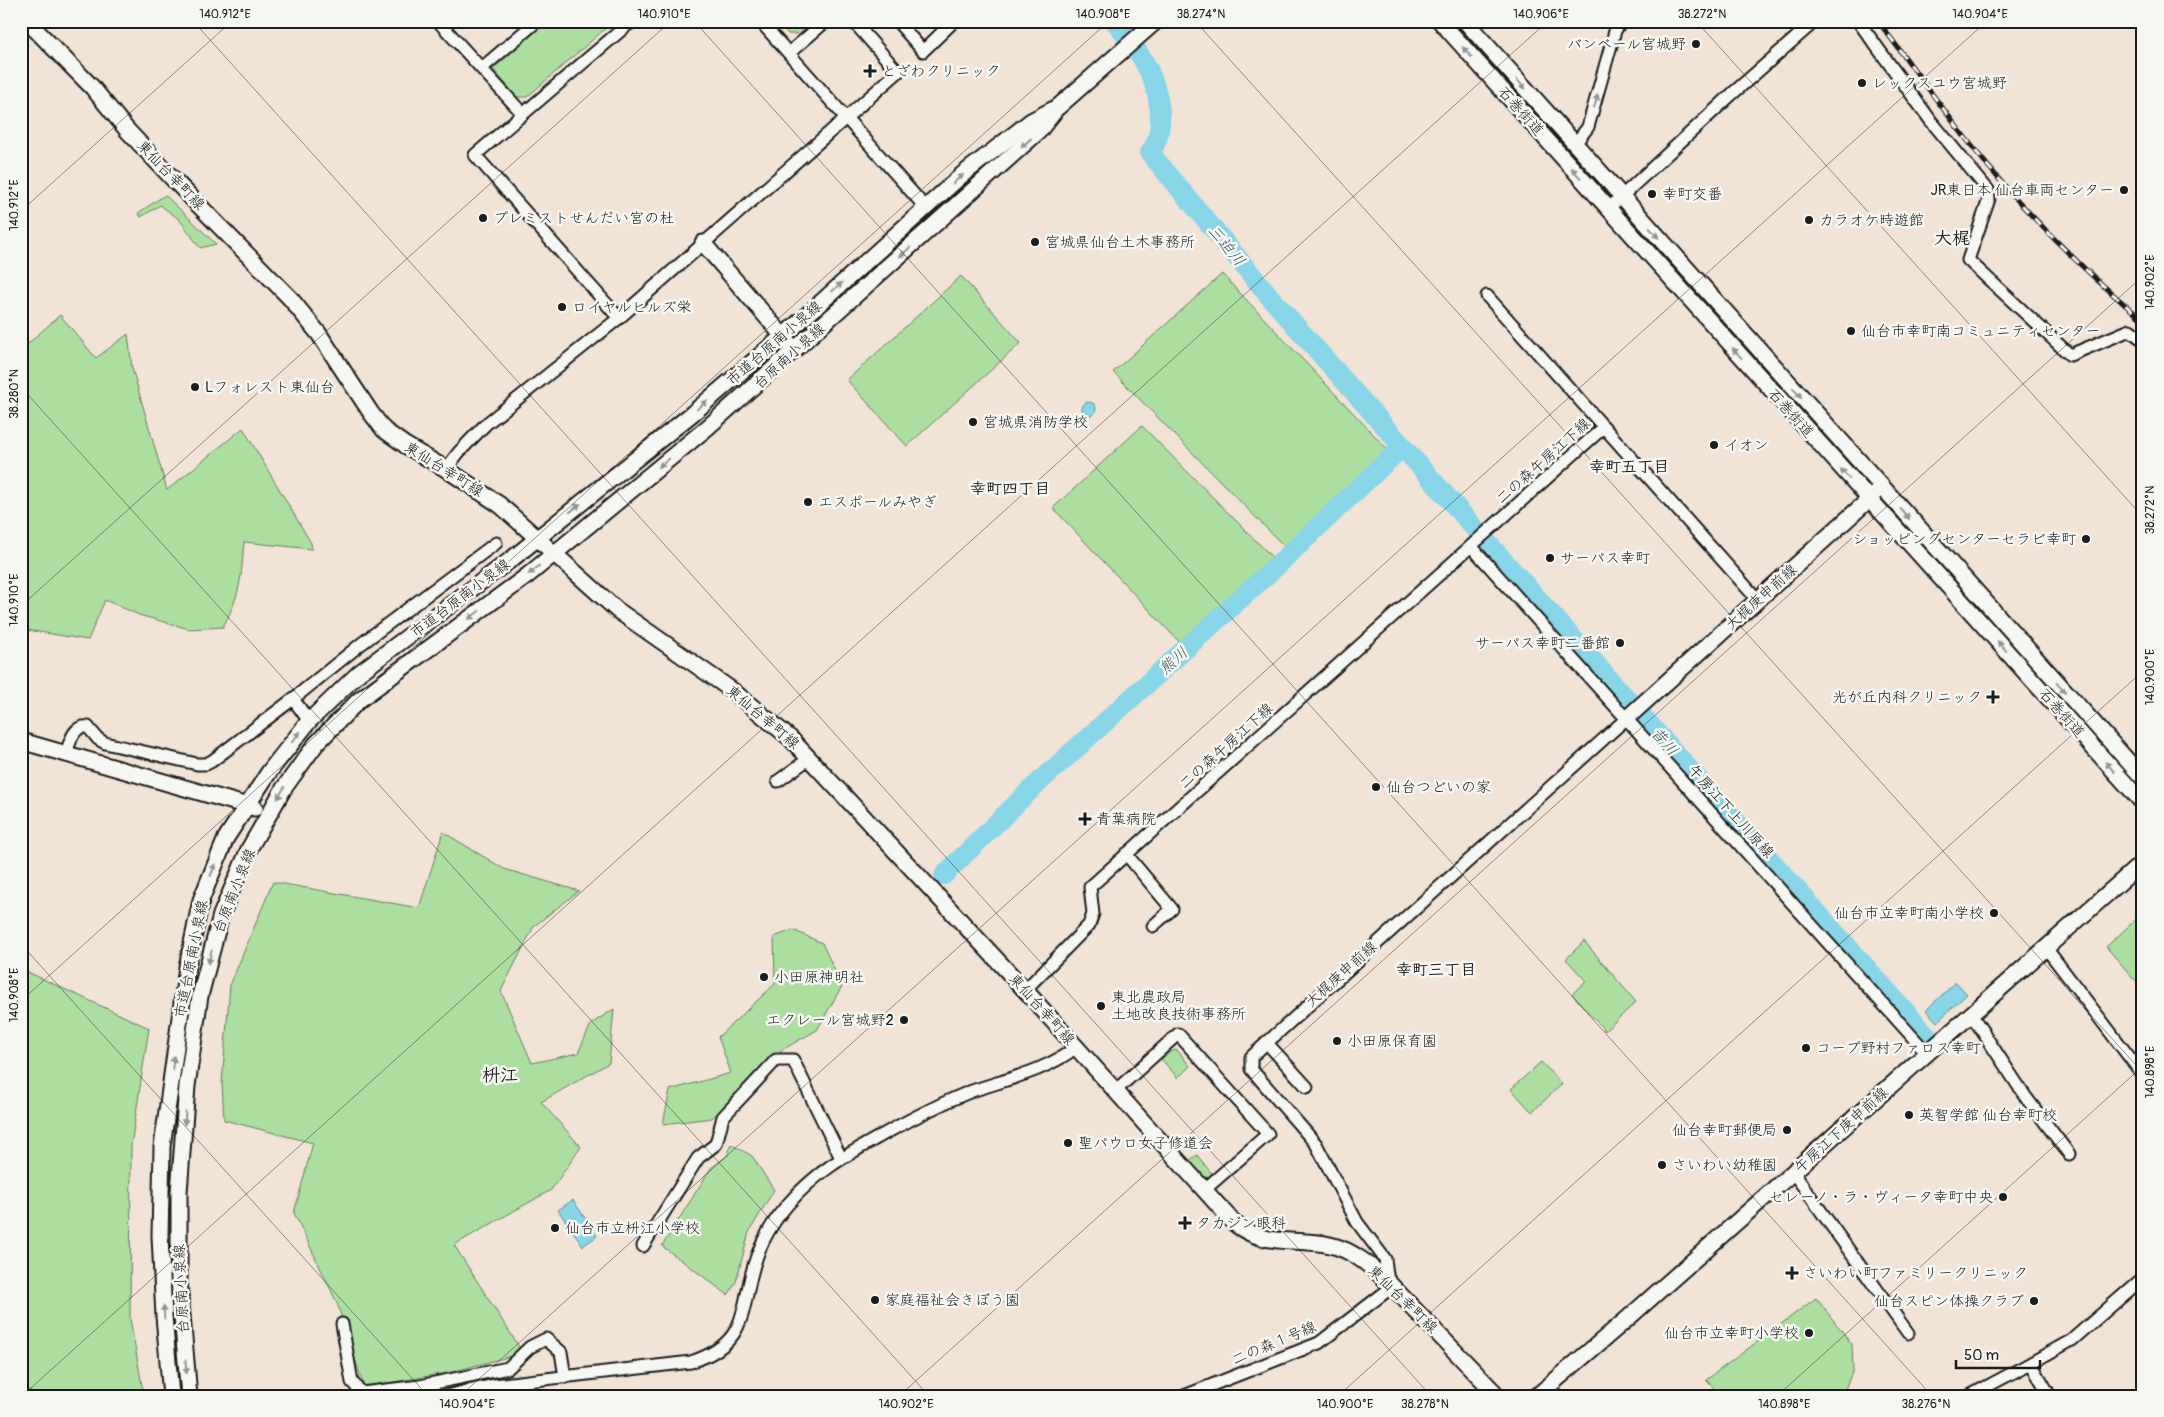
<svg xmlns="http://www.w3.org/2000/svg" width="2164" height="1417" font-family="Pangolin,'Klee One',sans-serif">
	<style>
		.green { fill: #acdea0; stroke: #647d5e }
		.water { fill: #88d5e7; stroke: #5d8b96 }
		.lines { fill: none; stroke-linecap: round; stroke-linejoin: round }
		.river { stroke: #88d5e7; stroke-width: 20 }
		.street-casing { stroke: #1c1c1c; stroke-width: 15 }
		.secondary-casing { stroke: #1c1c1c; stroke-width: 19 }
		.street { stroke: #f6f6f2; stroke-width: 11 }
		.secondary { stroke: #f6f6f2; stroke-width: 15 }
		.rail-casing { stroke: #1c1c1c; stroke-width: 5 }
		.rail { stroke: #f6f6f2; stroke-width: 3; stroke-dasharray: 9; stroke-linecap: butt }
		.oneway { fill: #949492 }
		.ticks { fill: none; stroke: #1c1c1c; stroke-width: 1; stroke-opacity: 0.45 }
		.poi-dot { fill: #1c1c1c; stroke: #f6f6f2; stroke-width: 2 }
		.labels { text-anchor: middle; stroke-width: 5; stroke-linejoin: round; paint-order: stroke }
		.poi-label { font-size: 15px; fill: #1c1c1c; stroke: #f6f6f2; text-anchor: start }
		.street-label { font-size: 15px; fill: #1c1c1c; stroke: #f6f6f2 }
		.water-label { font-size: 16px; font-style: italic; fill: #425d63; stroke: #f6f6f2 }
		.neighbourhood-label { font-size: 16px; font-weight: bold; fill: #1c1c1c; stroke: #f6f6f2 }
		.quarter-label { font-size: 18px; font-weight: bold; fill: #1c1c1c; stroke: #f6f6f2 }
		.neatline { fill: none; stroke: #1c1c1c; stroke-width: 2 }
		.ticks-label { font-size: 12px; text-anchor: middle; fill: #1c1c1c }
	</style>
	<rect width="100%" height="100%" fill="#f2e3d7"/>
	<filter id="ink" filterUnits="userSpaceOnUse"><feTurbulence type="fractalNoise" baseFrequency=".02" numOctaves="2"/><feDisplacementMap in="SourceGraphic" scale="10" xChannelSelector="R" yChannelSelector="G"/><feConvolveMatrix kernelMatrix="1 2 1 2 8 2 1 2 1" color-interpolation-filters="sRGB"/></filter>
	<g filter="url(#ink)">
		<!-- green -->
		<g class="green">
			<polygon points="548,21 614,21 527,97 517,97 493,69"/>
			<polygon points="777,21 810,21 810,23 797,34 788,34"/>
			<polygon points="165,195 216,244 200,248 180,220 160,205 141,217 138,213"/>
			<polygon points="1222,274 1389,451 1284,546 1113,372"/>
			<polygon points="961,276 1021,343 907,446 847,380"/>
			<path d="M60,315l36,43 32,-24 4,34 35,122 76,-62 68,115 1,6 -68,-7c-3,37 -3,51 -21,85l-34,2 -50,-14 -34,-15 -17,40 -67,-11v-279z"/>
			<polygon points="1142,426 1277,562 1185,648 1053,508"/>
			<polygon points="1892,508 2077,714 2116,763 1887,512"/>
			<polygon points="443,832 504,869 579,891 534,926 501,991 532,1063 578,1053 591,1024 614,1009 609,1063 541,1102 581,1147 551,1190 454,1245 523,1353 447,1373 364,1387 337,1303 294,1213 313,1143 224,1120 222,1083 230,985 273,882 419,908"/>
			<polygon points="2143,913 2143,989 2106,947"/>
			<polygon points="793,930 822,943 842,986 817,1030 773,1055 738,1095 712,1118 663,1124 670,1090 731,1073 718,1037 775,984 774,937"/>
			<polygon points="1584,941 1636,1002 1605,1031 1572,994 1586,981 1566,959"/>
			<polygon points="21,969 149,1028 131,1146 130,1319 144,1396 43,1396 21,1387"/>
			<polygon points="1177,1050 1190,1066 1178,1078 1161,1059 1170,1052"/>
			<polygon points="1541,1062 1562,1084 1532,1112 1511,1089"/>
			<polygon points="731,1144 752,1156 774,1190 749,1232 736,1282 728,1295 662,1246 711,1168 728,1155"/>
			<polygon points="1197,1155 1213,1175 1210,1178 1201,1177 1189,1161"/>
			<polygon points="1816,1298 1852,1344 1853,1370 1842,1396 1722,1396 1706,1380"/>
			<polygon points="619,1392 663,1396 580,1396"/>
		</g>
		<!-- water -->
		<g class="water">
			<circle cx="1089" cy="409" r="7"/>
			<polygon points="1956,982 1967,994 1937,1022 1926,1010"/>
			<polygon points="573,1200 597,1236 583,1246 558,1210"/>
		</g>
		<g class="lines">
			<!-- river -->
			<g class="river">
				<path d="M1115,21c9,13 20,25 28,39 15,25 26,67 7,93l121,145 215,243 443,497"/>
				<polyline points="944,875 1026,794 1282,561 1399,450 1401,444"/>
			</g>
			<!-- street casing -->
			<g class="street-casing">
				<g id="street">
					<polyline points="438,21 523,114"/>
					<polyline points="634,21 626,26 475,155 619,318 898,72 853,21"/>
					<polyline points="760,21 925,207"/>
					<polyline points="897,21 923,51 954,21"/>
					<polyline points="1858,21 1931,121 1988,190 1989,199 1968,260 2070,355 2130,330 2143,340"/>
					<polyline points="789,53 826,21"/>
					<polyline points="482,68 537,21"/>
					<polyline points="1575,144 1588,127 1615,31 1621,21"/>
					<polyline points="1608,209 1732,94 1815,21"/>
					<polyline points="1487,296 1757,599"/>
					<polyline points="446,469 459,452 486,424 619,318"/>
					<polyline points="1471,546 1927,1053"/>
					<polyline points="309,721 293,699 361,644 496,543"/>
					<path d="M66,754c4,-12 7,-29 22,-27l10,12 7,4 92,21h9l6,-3 81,-62"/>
					<polyline points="778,781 810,758"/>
					<polyline points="1126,854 1172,909 1153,926"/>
					<polyline points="2046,948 2143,1075"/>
					<polyline points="1025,990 1089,925 1093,914 1090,887 1604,427"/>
					<polyline points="1971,1014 2025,1096 2069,1154"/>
					<polyline points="1266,1042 1307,1087"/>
					<polyline points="1115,1091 1178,1034 1268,1134 1204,1190"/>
					<polyline points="1793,1172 1908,1333"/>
					<polyline points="643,1246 698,1158 716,1144 723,1117 776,1060 793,1060 841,1158"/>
					<polyline points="1388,1282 1385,1259 1357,1222 1316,1144 1251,1069 1251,1057 1627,718"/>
					<polyline points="342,1324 352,1382 362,1393 420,1386 508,1368 530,1347 546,1339 561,1352 565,1377"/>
					<path d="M446,1396l48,-11 197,-23c57,-19 49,-49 63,-97 7,-24 19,-44 35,-62 29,-33 58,-48 95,-69 29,-16 57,-31 88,-43 35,-12 75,-20 104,-44"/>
					<polyline points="1184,1396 1319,1343 1392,1287"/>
					<polyline points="1969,1396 2031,1363"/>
					<polyline points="2050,1396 2031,1363 2072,1340 2143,1278"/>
				</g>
			</g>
			<!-- secondary casing -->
			<g class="secondary-casing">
				<g id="secondary">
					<path d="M27,21l65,66 35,43 47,50 116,118 29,36 52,79 13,17 21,15 41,24 54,36 117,105 116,81 57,47 235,252 209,233c31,25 60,14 96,22 23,5 42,22 58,37l110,114"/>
					<polyline points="1440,21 2143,803"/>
					<polyline points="1465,21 2143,778"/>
					<polyline points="703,243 788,342"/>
					<polyline points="1627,718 1875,494"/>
					<polyline points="21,741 255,808"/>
					<polyline points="171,1396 164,1316 160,1236 162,1147 187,967 201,900 226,838 269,772 309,721 359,673 513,558 693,413 797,324 962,175 1031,121 1058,107 1156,21"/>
					<polyline points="189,1396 179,1280 179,1192 187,1086 200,996 221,915 249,849 284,788 316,744 359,700 527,576 708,427 1038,132 1054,112"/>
					<polyline points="1537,1396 1626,1320 2143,862"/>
				</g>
			</g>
			<!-- street -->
			<use href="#street" class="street"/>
			<!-- secondary -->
			<use href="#secondary" class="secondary"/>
			<!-- rail casing -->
			<g class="rail-casing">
				<path id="rail" d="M1878,21c44,58 85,118 133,172 41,46 85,88 132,127"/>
			</g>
			<!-- rail -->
			<use href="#rail" class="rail"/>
		</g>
		<!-- one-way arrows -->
		<defs><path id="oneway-solid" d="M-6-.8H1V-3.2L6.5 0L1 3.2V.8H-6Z" transform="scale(1.25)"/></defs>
		<g class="oneway">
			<use href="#oneway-solid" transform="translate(1467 52) rotate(-132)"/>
			<use href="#oneway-solid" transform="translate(1521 84) rotate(48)"/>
			<use href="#oneway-solid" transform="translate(1596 101) rotate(-74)"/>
			<use href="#oneway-solid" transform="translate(1026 143) rotate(138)"/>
			<use href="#oneway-solid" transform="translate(1576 173) rotate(-132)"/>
			<use href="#oneway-solid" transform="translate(958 179) rotate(-41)"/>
			<use href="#oneway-solid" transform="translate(1654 233) rotate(48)"/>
			<use href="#oneway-solid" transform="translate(905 252) rotate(138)"/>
			<use href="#oneway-solid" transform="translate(837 287) rotate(-42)"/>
			<use href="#oneway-solid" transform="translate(1737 353) rotate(-132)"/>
			<use href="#oneway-solid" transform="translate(1797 393) rotate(49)"/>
			<use href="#oneway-solid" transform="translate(702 405) rotate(-40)"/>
			<use href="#oneway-solid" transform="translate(664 463) rotate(140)"/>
			<use href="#oneway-solid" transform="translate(1845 474) rotate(-132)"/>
			<use href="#oneway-solid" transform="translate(575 508) rotate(-39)"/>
			<use href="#oneway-solid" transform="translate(1905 514) rotate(49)"/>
			<use href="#oneway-solid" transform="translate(534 570) rotate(141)"/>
			<use href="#oneway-solid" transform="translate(474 615) rotate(143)"/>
			<use href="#oneway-solid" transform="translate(2002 646) rotate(-132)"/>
			<use href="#oneway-solid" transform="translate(2061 688) rotate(48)"/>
			<use href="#oneway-solid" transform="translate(296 737) rotate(-52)"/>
			<use href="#oneway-solid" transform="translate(2110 767) rotate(-132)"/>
			<use href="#oneway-solid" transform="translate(281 793) rotate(121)"/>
			<use href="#oneway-solid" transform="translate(213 870) rotate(-68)"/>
			<use href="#oneway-solid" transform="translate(210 957) rotate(104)"/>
			<use href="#oneway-solid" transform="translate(173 1063) rotate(-83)"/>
			<use href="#oneway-solid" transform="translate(185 1118) rotate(95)"/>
			<use href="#oneway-solid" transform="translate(164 1312) rotate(-93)"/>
			<use href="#oneway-solid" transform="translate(186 1367) rotate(85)"/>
		</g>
	</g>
	<!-- ticks -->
	<path class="ticks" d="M193,21l1238,1375M694,21l1238,1375M1195,21l948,1052M1696,21l447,496M21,211l211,-190M21,387l908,1009M21,606l650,-585M21,944l407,452M21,1001l1088,-980M22,1396l1526,-1375M460,1396l1527,-1375M899,1396l1244,-1120M1338,1396l805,-725M1777,1396l366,-330"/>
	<!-- markers -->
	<g class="poi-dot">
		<circle cx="1696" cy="44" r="5"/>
		<path d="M867.5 63.5h5v5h5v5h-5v5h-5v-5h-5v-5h5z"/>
		<circle cx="1862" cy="83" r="5"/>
		<circle cx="2124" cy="190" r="5"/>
		<circle cx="1652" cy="194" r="5"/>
		<circle cx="483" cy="218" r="5"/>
		<circle cx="1809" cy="220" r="5"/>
		<circle cx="1035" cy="242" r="5"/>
		<circle cx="562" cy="307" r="5"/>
		<circle cx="1851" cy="331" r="5"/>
		<circle cx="195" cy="387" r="5"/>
		<circle cx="973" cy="422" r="5"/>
		<circle cx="1714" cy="445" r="5"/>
		<circle cx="808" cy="502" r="5"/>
		<circle cx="2086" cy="539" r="5"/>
		<circle cx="1550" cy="558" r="5"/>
		<circle cx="1620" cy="643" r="5"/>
		<path d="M1990.5 689.5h5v5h5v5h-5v5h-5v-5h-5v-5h5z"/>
		<circle cx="1376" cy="787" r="5"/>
		<path d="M1082.5 811.5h5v5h5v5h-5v5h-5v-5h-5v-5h5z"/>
		<circle cx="1994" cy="913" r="5"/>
		<circle cx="764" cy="977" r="5"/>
		<circle cx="1101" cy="1006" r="5"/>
		<circle cx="904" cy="1020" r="5"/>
		<circle cx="1337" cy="1041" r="5"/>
		<circle cx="1806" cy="1048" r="5"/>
		<circle cx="1909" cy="1115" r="5"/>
		<circle cx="1787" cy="1130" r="5"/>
		<circle cx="1068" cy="1143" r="5"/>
		<circle cx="1662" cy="1165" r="5"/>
		<circle cx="2003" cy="1197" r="5"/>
		<path d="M1182.5 1215.5h5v5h5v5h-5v5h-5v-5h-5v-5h5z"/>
		<circle cx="555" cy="1228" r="5"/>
		<path d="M1789.5 1265.5h5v5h5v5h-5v5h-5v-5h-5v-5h5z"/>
		<circle cx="875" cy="1300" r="5"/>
		<circle cx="2034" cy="1301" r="5"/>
		<circle cx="1809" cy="1333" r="5"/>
	</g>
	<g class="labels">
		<!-- poi labels -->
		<g class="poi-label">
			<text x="1686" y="49" text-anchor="end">バンベール宮城野</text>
			<text x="881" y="76">とざわクリニック</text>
			<text x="1872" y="88">レックスユウ宮城野</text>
			<text x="2114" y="195" text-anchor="end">JR東日本 仙台車両センター</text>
			<text x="1662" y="199">幸町交番</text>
			<text x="493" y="223">プレミストせんだい宮の杜</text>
			<text x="1819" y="225">カラオケ時遊館</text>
			<text x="1045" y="247">宮城県仙台土木事務所</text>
			<text x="572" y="312">ロイヤルヒルズ栄</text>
			<text x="1861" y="336">仙台市幸町南コミュニティセンター</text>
			<text x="205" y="392">Lフォレスト東仙台</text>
			<text x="983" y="427">宮城県消防学校</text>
			<text x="1724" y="450">イオン</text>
			<text x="818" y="507">エスポールみやぎ</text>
			<text x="2076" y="544" text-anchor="end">ショッピングセンターセラビ幸町</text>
			<text x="1560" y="563">サーパス幸町</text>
			<text x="1610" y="648" text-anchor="end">サーパス幸町二番館</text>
			<text x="1982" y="702" text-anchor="end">光が丘内科クリニック</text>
			<text x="1386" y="792">仙台つどいの家</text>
			<text x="1096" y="824">青葉病院</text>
			<text x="1984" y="918" text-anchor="end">仙台市立幸町南小学校</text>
			<text x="774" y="982">小田原神明社</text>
			<text x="1111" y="1002">東北農政局<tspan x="1111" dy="17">土地改良技術事務所</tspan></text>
			<text x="894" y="1025" text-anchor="end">エクレール宮城野2</text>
			<text x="1347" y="1046">小田原保育園</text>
			<text x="1816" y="1053">コープ野村ファロス幸町</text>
			<text x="1919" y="1120">英智学館 仙台幸町校</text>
			<text x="1777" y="1135" text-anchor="end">仙台幸町郵便局</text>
			<text x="1078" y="1148">聖パウロ女子修道会</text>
			<text x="1672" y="1170">さいわい幼稚園</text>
			<text x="1993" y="1202" text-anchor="end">セレーノ・ラ・ヴィータ幸町中央</text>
			<text x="1196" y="1228">タカジン眼科</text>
			<text x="565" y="1233">仙台市立枡江小学校</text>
			<text x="1803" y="1278">さいわい町ファミリークリニック</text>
			<text x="885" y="1305">家庭福祉会きぼう園</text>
			<text x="2024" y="1306" text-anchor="end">仙台スピン体操クラブ</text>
			<text x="1799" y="1338" text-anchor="end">仙台市立幸町小学校</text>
		</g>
		<!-- street labels -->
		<g class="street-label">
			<text transform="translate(1521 111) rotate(48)" y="5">石巻街道</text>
			<text transform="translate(171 175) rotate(46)" y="5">東仙台幸町線</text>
			<text transform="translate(774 343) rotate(-41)" y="5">市道台原南小泉線</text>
			<text transform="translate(789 356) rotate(-42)" y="5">台原南小泉線</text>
			<text transform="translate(1791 413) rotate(48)" y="5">石巻街道</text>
			<text transform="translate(1543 461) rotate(-42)" y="5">二の森午房江下線</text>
			<text transform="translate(444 469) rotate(32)" y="5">東仙台幸町線</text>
			<text transform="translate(1761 597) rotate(-42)" y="5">大梶庚申前線</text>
			<text transform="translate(460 598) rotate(-37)" y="5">市道台原南小泉線</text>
			<text transform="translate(2062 713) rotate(48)" y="5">石巻街道</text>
			<text transform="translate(763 717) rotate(40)" y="5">東仙台幸町線</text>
			<text transform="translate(1226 746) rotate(-42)" y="5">二の森午房江下線</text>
			<text transform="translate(1731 811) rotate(48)" y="5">午房江下上川原線</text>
			<text transform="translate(234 891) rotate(-68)" y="5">台原南小泉線</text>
			<text transform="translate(191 959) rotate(-79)" y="5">市道台原南小泉線</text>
			<text transform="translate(1341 974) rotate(-42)" y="5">大梶庚申前線</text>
			<text transform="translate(1042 1009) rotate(48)" y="5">東仙台幸町線</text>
			<text transform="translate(1841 1130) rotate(-42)" y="5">午房江下庚申前線</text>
			<text transform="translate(181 1289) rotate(-93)" y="5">台原南小泉線</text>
			<text transform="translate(1403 1299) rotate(44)" y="5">東仙台幸町線</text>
			<text transform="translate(1274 1343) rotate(-23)" y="5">二の森１号線</text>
		</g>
		<!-- water labels -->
		<g class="water-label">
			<text transform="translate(1227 245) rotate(50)" y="6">三迫川</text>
			<text transform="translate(1173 660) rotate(-42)" y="6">熊川</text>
			<text transform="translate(1665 741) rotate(48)" y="6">昔川</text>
		</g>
		<!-- neighbourhood labels -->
		<g class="neighbourhood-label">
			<text x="1629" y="472">幸町五丁目</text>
			<text x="1010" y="494">幸町四丁目</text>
			<text x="1436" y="975">幸町三丁目</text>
		</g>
		<!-- quarter labels -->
		<g class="quarter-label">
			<text x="1952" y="244">大梶</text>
			<text x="500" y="1081">枡江</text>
		</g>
	</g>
	<!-- margin -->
	<rect width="2164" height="1417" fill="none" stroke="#f6f6f2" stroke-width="55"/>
	<!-- scale -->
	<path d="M1956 1360v8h84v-8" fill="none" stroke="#1c1c1c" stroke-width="2.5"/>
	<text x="1964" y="1360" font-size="15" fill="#1c1c1c" stroke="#f6f6f2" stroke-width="4" paint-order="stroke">50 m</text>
	<rect x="28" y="28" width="2108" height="1362" class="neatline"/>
	<g class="ticks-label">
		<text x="225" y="18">140.912°E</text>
		<text x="664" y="18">140.910°E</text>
		<text x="1103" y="18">140.908°E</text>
		<text x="1201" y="18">38.274°N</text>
		<text x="1541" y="18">140.906°E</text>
		<text x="1702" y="18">38.272°N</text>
		<text x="1980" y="18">140.904°E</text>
		<text transform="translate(14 205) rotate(-90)" y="4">140.912°E</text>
		<text transform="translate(2150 282) rotate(-90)" y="4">140.902°E</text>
		<text transform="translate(14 394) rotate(-90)" y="4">38.280°N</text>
		<text transform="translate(2150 510) rotate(-90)" y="4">38.272°N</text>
		<text transform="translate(14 600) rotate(-90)" y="4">140.910°E</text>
		<text transform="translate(2150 677) rotate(-90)" y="4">140.900°E</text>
		<text transform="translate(14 995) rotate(-90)" y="4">140.908°E</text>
		<text transform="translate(2150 1072) rotate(-90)" y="4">140.898°E</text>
		<text x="467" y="1408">140.904°E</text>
		<text x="906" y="1408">140.902°E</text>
		<text x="1345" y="1408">140.900°E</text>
		<text x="1425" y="1408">38.278°N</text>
		<text x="1784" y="1408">140.898°E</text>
		<text x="1926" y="1408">38.276°N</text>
	</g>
</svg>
